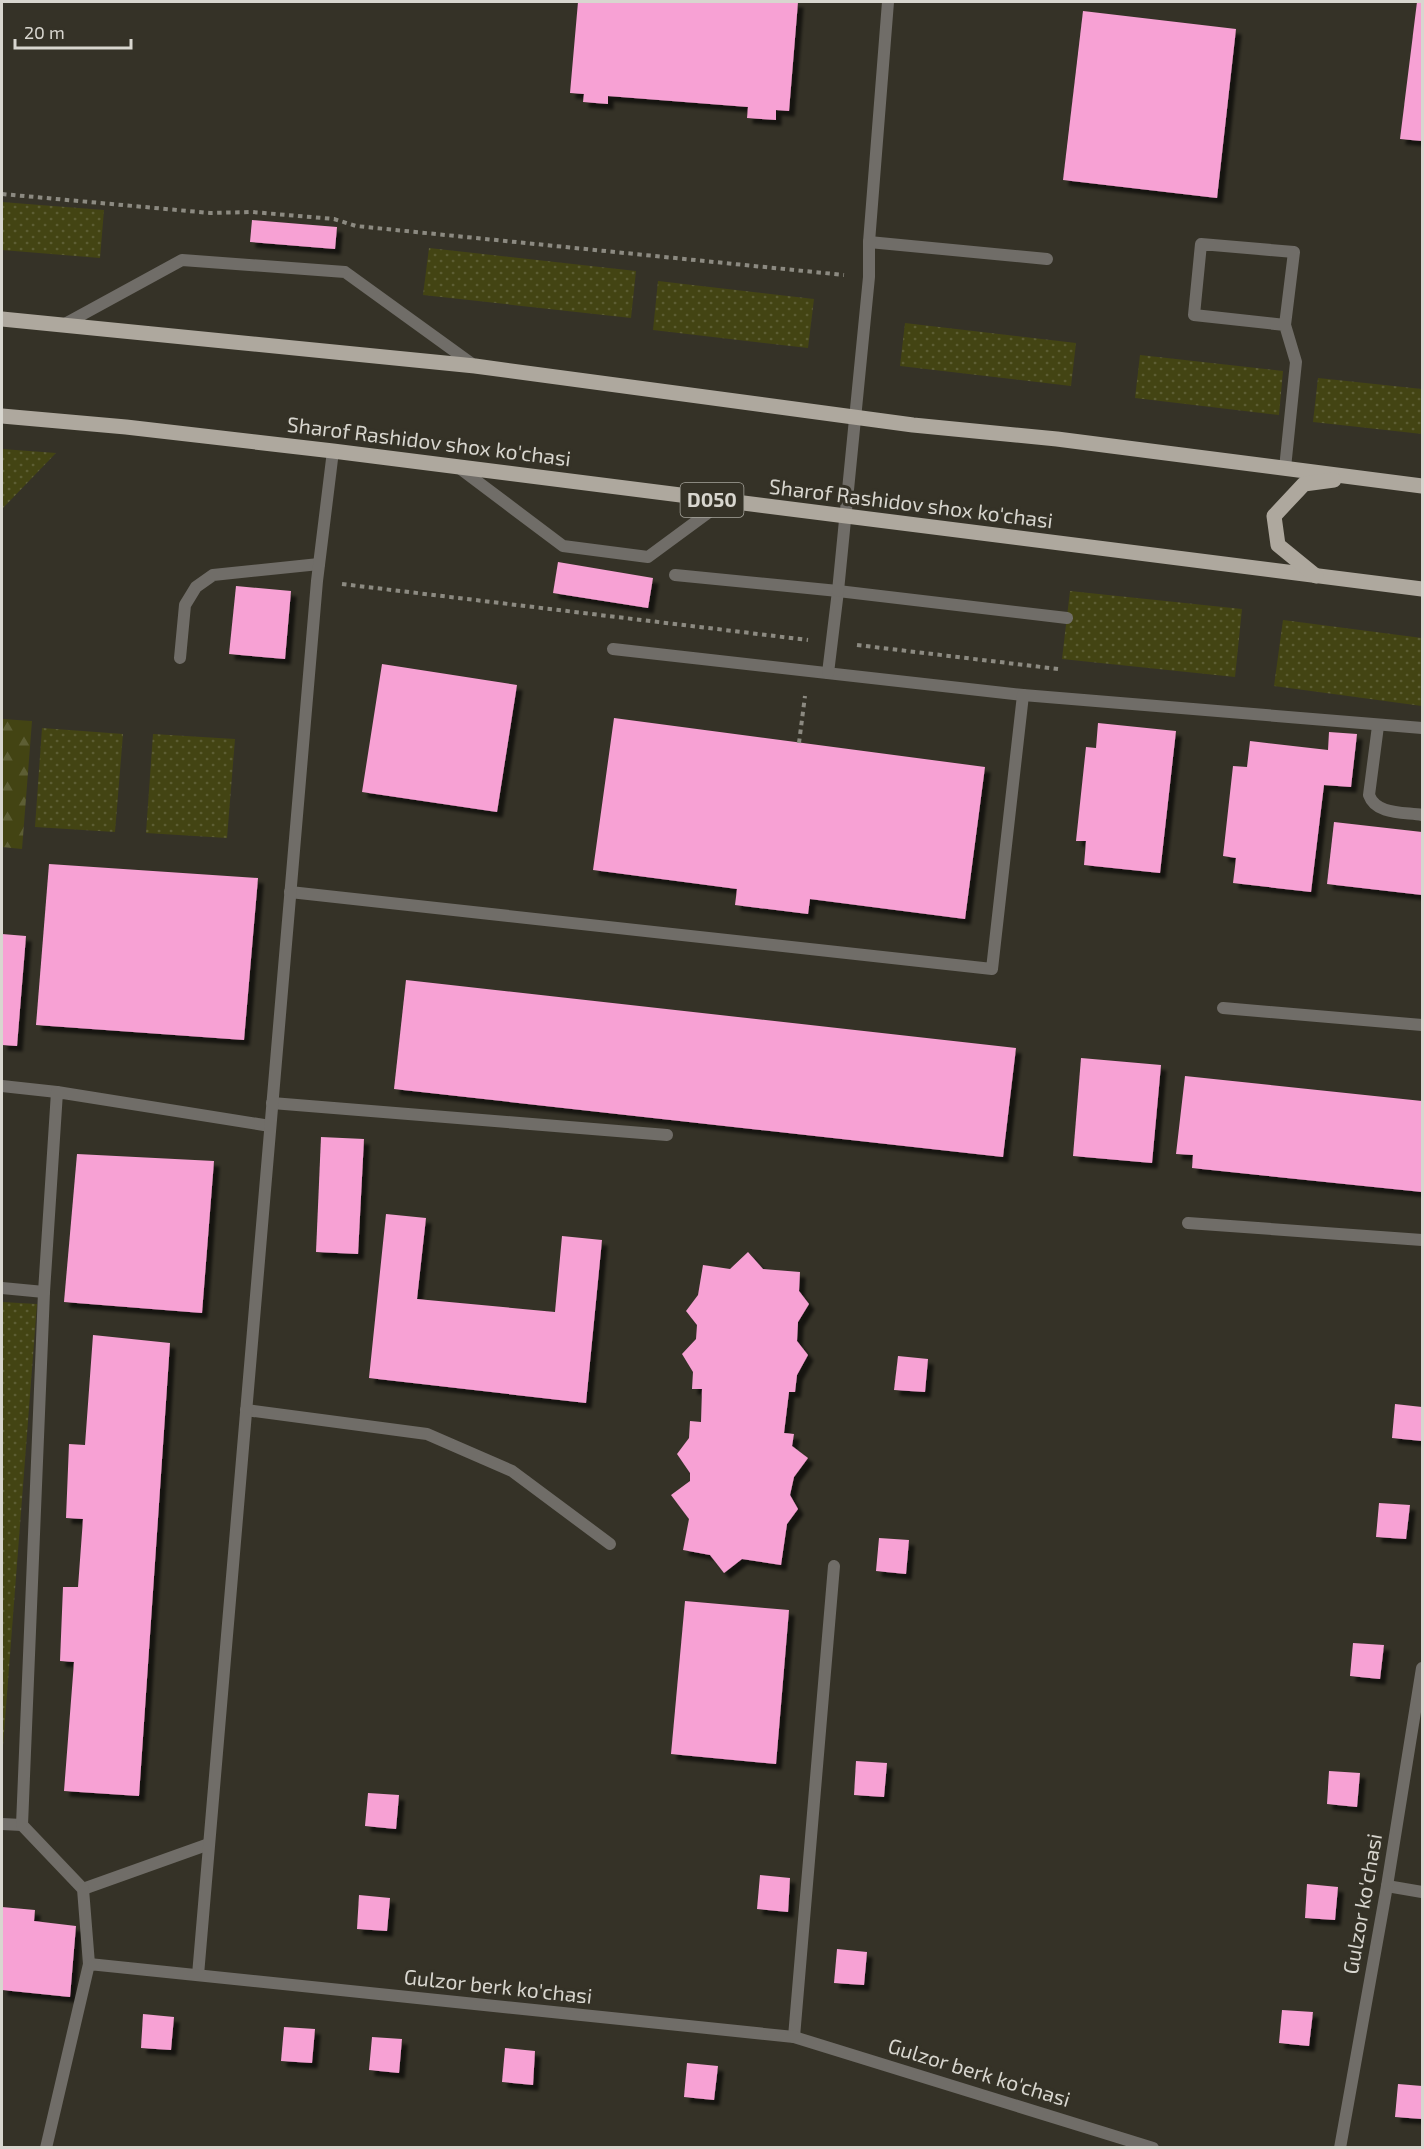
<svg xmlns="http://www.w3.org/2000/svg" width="1424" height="2149" font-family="'Exo 2',sans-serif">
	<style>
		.green { fill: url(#green-dots) }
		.forest { fill: url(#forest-firs) }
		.building { fill: #f7a1d4; filter: url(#shadow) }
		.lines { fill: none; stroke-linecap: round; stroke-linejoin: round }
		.path { stroke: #8c8a81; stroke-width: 4; stroke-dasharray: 4.5 4.5; stroke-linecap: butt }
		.lane { stroke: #706d68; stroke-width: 12 }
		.street { stroke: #706d68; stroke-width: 12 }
		.primary { stroke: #aea89e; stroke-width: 15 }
		.labels { text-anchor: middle; stroke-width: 6; stroke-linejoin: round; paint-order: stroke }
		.shield { fill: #353227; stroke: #a7a59d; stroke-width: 1.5 }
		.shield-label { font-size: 20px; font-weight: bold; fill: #d8d6cf }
		.street-label { font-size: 21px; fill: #d8d6cf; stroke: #353227 }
	</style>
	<defs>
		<pattern id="green-dots" width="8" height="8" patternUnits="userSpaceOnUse" patternTransform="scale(1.5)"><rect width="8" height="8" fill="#434413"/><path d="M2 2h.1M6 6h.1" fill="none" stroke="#5d5e34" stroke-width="1.8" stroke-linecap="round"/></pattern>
		<pattern id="forest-firs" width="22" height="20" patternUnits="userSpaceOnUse" patternTransform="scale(1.5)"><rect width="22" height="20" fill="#434413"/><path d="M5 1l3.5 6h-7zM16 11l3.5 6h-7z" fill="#5d5e34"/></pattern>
		<filter id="shadow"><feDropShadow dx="5.5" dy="5.5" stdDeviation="1.5" flood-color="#0009"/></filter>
	</defs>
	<rect width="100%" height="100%" fill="#353227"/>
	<!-- green -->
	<g class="green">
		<polygon points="2,202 104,210 100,258 2,250"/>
		<polygon points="429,248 636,271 631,318 423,295"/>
		<polygon points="658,281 814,299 808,348 653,330"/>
		<polygon points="905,323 1076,343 1071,386 900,366"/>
		<polygon points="1140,355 1283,371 1279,415 1135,398"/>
		<polygon points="1318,378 1422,389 1422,434 1313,422"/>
		<polygon points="2,449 56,453 2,509"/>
		<polygon points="1070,591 1242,609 1235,677 1062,659"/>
		<polygon points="1283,620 1422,638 1422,706 1274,686"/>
		<polygon points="42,728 123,734 115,832 35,827"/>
		<polygon points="153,734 235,739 227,838 146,833"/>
		<polygon points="2,1302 37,1304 2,1759"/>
	</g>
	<!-- forest -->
	<polygon class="forest" points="2,719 32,721 22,849 2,847"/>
	<!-- building -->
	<g class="building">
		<polygon points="578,2 798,2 789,111 776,110 776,120 747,118 748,107 608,96 608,104 583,102 584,94 570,93"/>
		<polygon points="1417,2 1422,2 1422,141 1400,139"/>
		<polygon points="1083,11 1236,29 1217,198 1063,180"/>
		<polygon points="252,220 337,227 335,249 250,242"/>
		<polygon points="558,562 653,578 648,608 553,593"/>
		<polygon points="236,586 291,591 285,659 229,654"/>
		<polygon points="382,664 517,685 497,812 362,792"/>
		<polygon points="614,718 985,767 965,919 810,899 808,914 735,905 737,889 593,870"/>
		<polygon points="1098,723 1176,731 1160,873 1084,865 1086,841 1076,841 1086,747 1096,748"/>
		<polygon points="1329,732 1357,734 1351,787 1324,785 1311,892 1233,883 1236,858 1223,856 1233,766 1247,767 1250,741 1328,750"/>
		<polygon points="1334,822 1422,832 1422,895 1327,884"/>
		<polygon points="49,864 258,878 244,1040 36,1025"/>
		<polygon points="2,934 26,936 17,1046 2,1045"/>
		<polygon points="406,980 1016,1048 1003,1157 394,1089"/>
		<polygon points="1081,1058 1161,1065 1152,1163 1073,1156"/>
		<polygon points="1185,1076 1422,1101 1422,1192 1192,1168 1193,1155 1176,1154"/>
		<polygon points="321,1137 364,1139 358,1254 316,1252"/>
		<polygon points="77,1154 214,1161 202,1313 64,1302"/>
		<polygon points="386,1214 426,1218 417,1299 555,1312 562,1236 602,1240 586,1403 369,1378"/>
		<polygon points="748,1252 763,1269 800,1272 799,1291 809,1304 798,1322 797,1341 808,1355 797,1375 795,1392 789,1392 784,1433 794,1434 792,1446 808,1458 794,1477 790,1495 798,1509 787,1524 781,1565 742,1559 724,1573 710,1555 683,1550 689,1519 671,1495 690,1481 690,1473 677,1454 689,1438 690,1421 701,1422 702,1389 692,1389 693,1372 682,1354 696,1339 697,1325 686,1311 698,1295 703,1265 730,1269"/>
		<polygon points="93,1335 170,1343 139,1796 64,1791 74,1662 60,1661 63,1587 78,1587 83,1519 66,1518 69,1444 85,1445"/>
		<polygon points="898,1356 928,1359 925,1392 894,1390"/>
		<polygon points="1395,1404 1422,1407 1422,1441 1392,1438"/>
		<polygon points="1379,1503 1410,1505 1406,1539 1376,1537"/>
		<polygon points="879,1538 909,1540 906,1574 876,1571"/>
		<polygon points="685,1601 789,1610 776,1764 671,1754"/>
		<polygon points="1353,1643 1384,1645 1380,1679 1350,1676"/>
		<polygon points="856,1761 887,1763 884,1797 854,1795"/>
		<polygon points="1329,1771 1360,1773 1357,1807 1327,1804"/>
		<polygon points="368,1793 399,1795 396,1829 365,1826"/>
		<polygon points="760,1875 790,1878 788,1912 757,1909"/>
		<polygon points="1307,1884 1338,1887 1335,1920 1305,1918"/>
		<polygon points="359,1895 390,1898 387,1931 357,1929"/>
		<polygon points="2,1907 35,1910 34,1921 76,1926 70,1997 2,1990"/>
		<polygon points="837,1949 867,1952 864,1985 834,1983"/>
		<polygon points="1282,2010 1313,2012 1309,2046 1279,2043"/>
		<polygon points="143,2014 174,2017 171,2050 141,2048"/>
		<polygon points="284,2027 315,2029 312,2063 281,2061"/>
		<polygon points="372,2037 402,2039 399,2073 369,2070"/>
		<polygon points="505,2048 535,2051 533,2085 502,2082"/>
		<polygon points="687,2063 718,2066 714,2100 684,2097"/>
		<polygon points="1398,2084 1422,2086 1422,2119 1395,2117"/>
	</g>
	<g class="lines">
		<!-- path -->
		<g class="path">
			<polyline points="2,194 210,213 252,212 334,219 356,226 844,275"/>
			<polyline points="342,584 808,640"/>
			<polyline points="857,645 1058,669"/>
			<polyline points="799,743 805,696"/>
		</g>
		<!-- lane -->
		<g class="lane">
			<polyline points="869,242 1047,259"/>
			<polyline points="63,325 182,260 345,272 475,366"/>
			<polyline points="1285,325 1294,252 1201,244 1194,315 1285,325 1296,362 1285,468"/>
			<polyline points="458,467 563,546 648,557 724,501"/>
			<polyline points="675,575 838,591 1067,618"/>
			<polyline points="613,649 1023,695"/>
			<polyline points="180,658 185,605 196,587 213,575 319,564"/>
			<polyline points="828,673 838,591"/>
			<path d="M1378,726l-9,69c7,20 35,17 53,20"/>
			<polyline points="290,892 992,969 1023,695 1422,728"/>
			<polyline points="1223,1008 1422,1025"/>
			<polyline points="2,1086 57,1092"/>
			<polyline points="272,1103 667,1135"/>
			<polyline points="1188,1223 1422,1240"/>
			<polyline points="2,1288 44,1292"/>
			<polyline points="246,1410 427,1434 512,1471 610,1544"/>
			<polyline points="2,1824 22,1825"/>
			<polyline points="83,1889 209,1844"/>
			<polyline points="89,1964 83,1889 22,1825 44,1292 57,1092 270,1126"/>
			<polyline points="198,1975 317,581 333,451"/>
			<polyline points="794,2037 834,1566"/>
		</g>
		<!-- street -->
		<g class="street">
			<polyline points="838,591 869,277 869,242 888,2"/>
			<polyline points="1387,1886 1422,1892"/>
			<polyline points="46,2148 89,1964 794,2037 1153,2148"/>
			<polyline points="1340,2148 1387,1886 1422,1668"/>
		</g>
		<!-- primary -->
		<g class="primary">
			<polyline points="2,319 475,366 913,425 1057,439 1422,486"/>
			<polyline points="2,416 126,427 333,451 1422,589"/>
			<polyline points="1316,576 1278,545 1274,516 1304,484 1334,480"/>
		</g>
	</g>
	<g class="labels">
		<!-- shield labels -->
		<rect class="shield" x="680.5" y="483" width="63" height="34" rx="4.5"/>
		<g class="shield-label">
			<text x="712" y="507">D050</text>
		</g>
		<!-- street labels -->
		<g class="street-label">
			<text transform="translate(429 442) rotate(7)" y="7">Sharof Rashidov shox ko'chasi</text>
			<text transform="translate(911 504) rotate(7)" y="7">Sharof Rashidov shox ko'chasi</text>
			<text transform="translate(1363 1904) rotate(-80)" y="7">Gulzor ko'chasi</text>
			<text transform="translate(498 1987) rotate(6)" y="7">Gulzor berk ko'chasi</text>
			<text transform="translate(979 2073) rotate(17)" y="7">Gulzor berk ko'chasi</text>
		</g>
	</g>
	<!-- border -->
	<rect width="1424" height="2149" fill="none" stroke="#d8d6cf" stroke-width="6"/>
	<!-- scale -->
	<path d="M15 39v9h116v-9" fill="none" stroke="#d8d6cf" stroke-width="3"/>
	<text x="24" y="39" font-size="18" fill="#d8d6cf" stroke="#353227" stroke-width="4.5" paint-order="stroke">20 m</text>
</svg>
